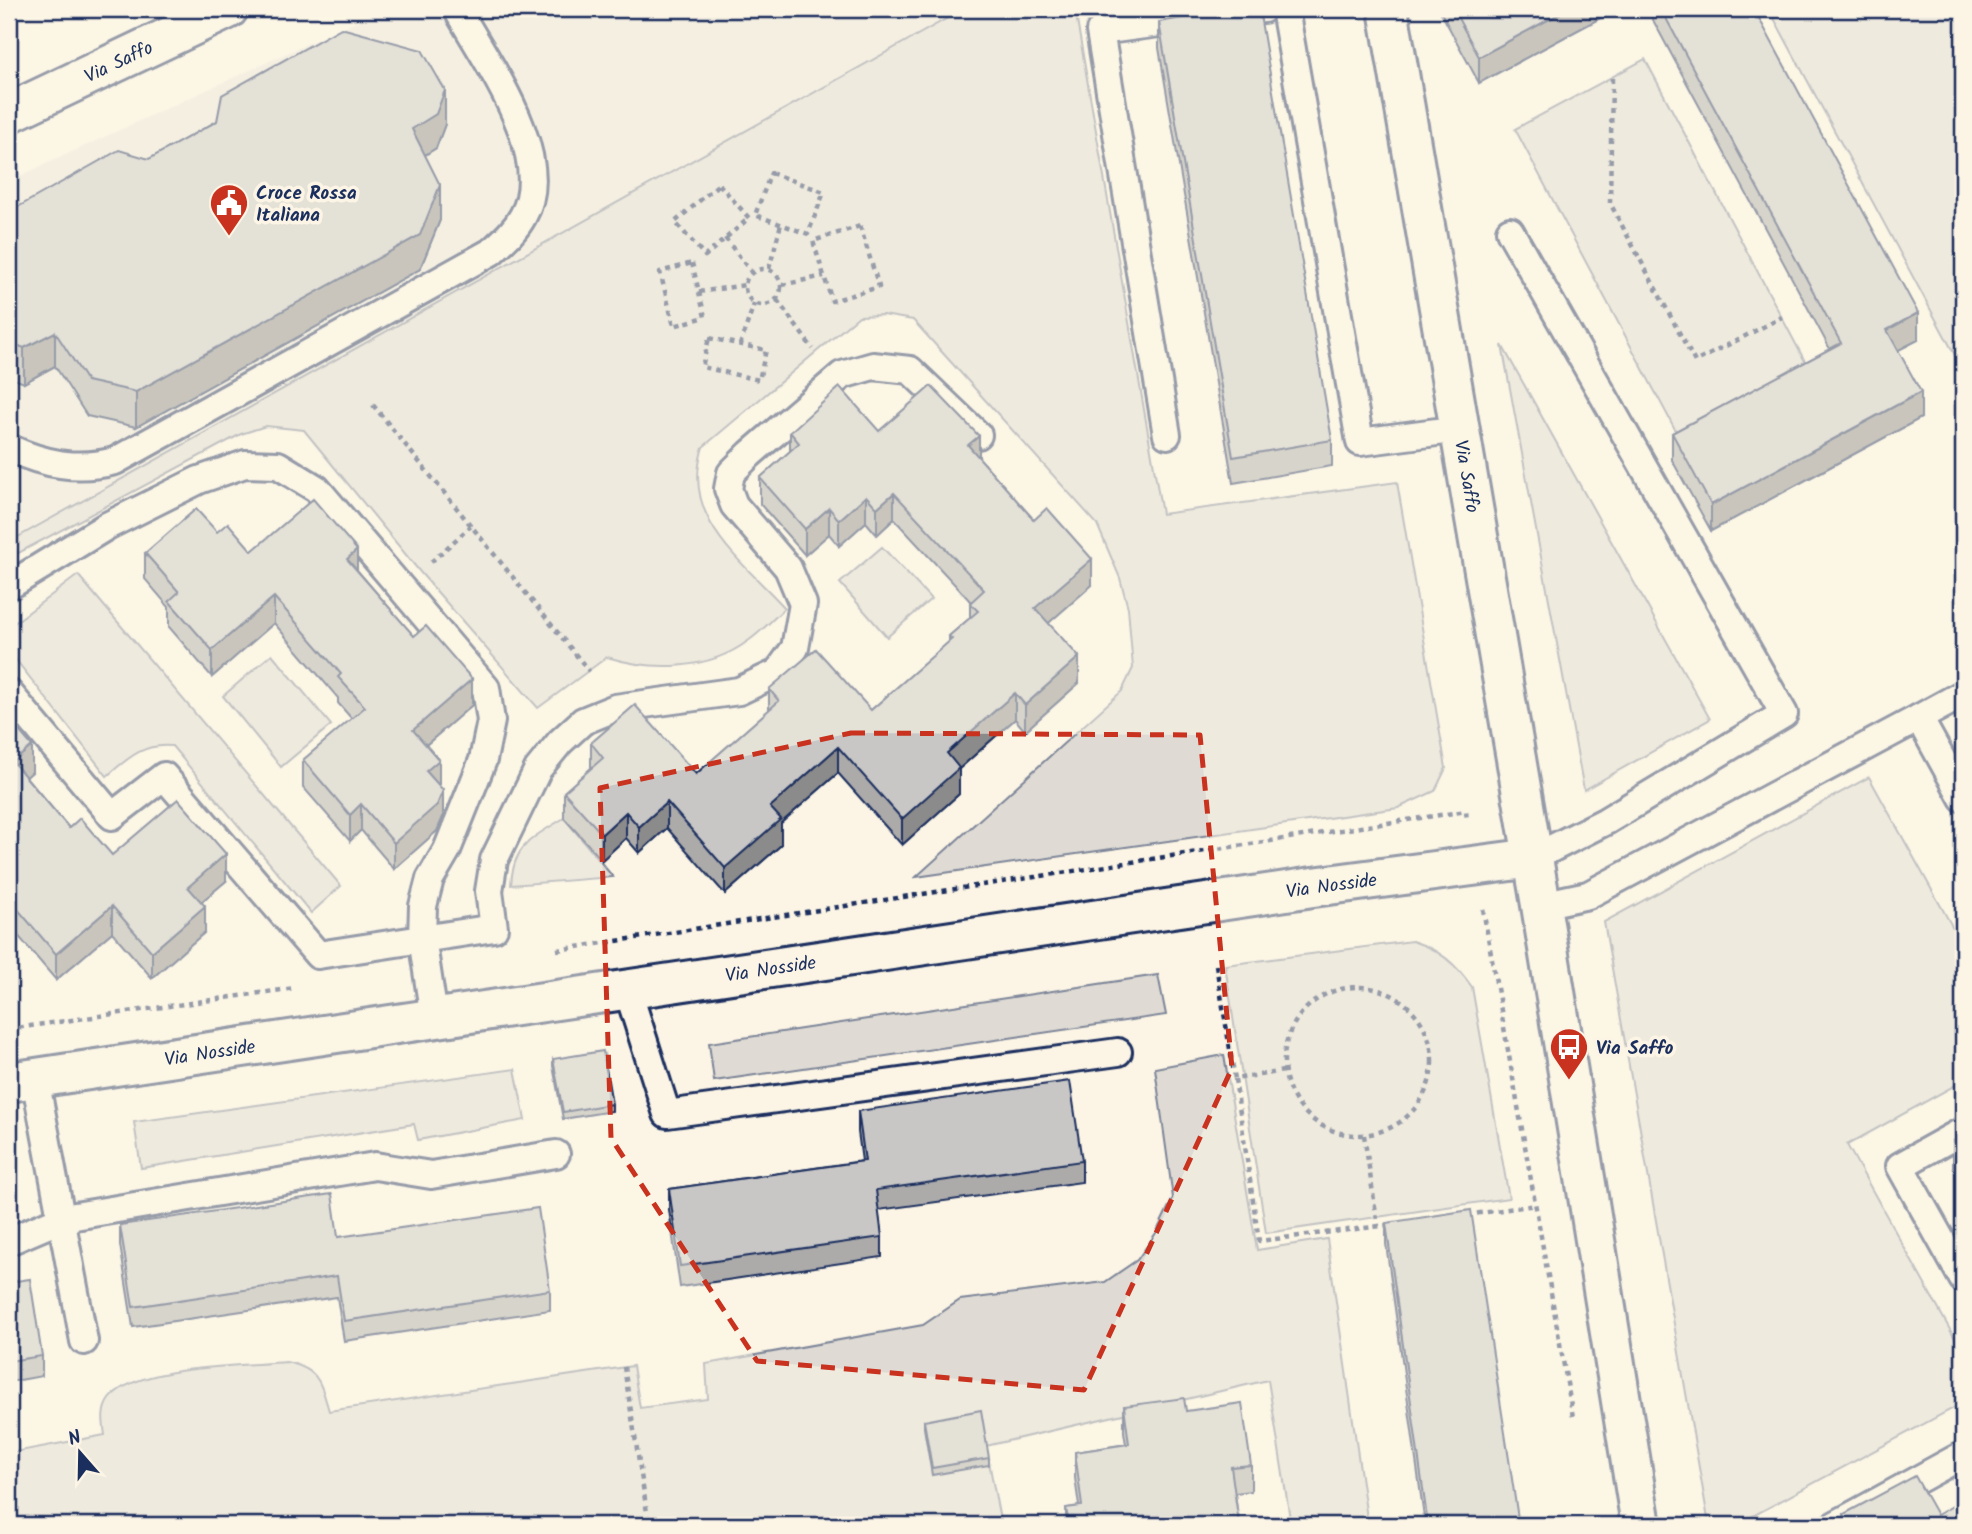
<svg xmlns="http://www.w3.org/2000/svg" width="1972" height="1534" font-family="Kalam,sans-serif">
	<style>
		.built { fill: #ece7dc }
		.green { fill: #dfdbd4; stroke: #7d8599; stroke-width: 2 }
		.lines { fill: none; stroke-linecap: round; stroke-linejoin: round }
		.service-casing { stroke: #1b2f5e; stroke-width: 32 }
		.minor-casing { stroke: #1b2f5e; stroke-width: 44 }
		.path { stroke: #1b2f5e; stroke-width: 4.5; stroke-dasharray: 5 5; stroke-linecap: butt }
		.service { stroke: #fcf5e5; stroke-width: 26 }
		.minor { stroke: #fcf5e5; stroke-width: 38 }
		.wall { fill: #acabaa; stroke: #1b2f5e; stroke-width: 2 }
		.shaded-wall { fill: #8c8b8b; stroke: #1b2f5e; stroke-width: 2 }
		.building { fill: #c8c7c6; stroke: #1b2f5e; stroke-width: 2 }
		.marked { fill: none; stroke: #c8321e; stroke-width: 5; stroke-dasharray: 14 9; stroke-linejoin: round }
		.labels { text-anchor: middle; stroke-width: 7; stroke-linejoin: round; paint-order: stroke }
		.street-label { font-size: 19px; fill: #1b2f5e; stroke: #fcf5e5 }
		.poi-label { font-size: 19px; font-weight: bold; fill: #1b2f5e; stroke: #fcf5e5; text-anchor: start }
	</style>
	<rect width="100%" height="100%" fill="#fcf5e5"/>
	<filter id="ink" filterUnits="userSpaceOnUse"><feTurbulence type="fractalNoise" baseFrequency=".0143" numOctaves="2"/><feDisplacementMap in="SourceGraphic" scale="14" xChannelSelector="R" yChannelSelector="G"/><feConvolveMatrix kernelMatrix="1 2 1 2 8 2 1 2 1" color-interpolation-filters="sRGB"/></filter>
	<g filter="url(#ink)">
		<!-- built -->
		<polygon class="built" points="383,9 964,9 9,542 9,181"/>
		<!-- green -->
		<g class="green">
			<path d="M964,9h111l87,505 235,-32 49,286 -11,23 -37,17 -482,69 206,-186 11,-23 -5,-60 -8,-30 -23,-54 -184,-204 -30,-5 -24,1 -156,131c-23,71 38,113 82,161 -12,11 -24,24 -37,33 -40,30 -96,30 -141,16l-69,51 -118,-136 -116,-142 -38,-4 -25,8 -232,124v-16z"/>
			<polygon points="1769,9 1963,9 1963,370"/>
			<polygon points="1645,59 1807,365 1677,433 1515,129"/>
			<polygon points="1502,345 1710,719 1584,790"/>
			<polygon points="882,547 931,599 887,637 840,583"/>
			<path d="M78,575l263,311 -30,27 -139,-167c-29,-3 -44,12 -65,30l-98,-125v-24z"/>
			<polygon points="272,654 331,725 281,767 223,696"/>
			<polygon points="1869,777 1963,946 1963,1081 1847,1145 1963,1353 1963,1403 1736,1525 1709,1525 1604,922"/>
			<path d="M564,818l49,59 -102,8c2,-41 22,-47 53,-67z"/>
			<path d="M1412,941c28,9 43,22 60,46l37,211 -243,35 -41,-268z"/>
			<polygon points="1158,975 1166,1015 714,1081 709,1043"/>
			<path d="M1224,1055l33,195 70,-11 41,286h-77l-23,-145 -282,66 15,79h-992v-72l96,-18c-2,-13 -4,-25 4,-36 25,-34 136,-33 177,-37 33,7 34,19 43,49l304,-45 7,42 68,-9 -2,-35 217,-39 37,-25 145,-18 32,-22 19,-27 17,-35 -18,-130z"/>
			<polygon points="515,1069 525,1120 418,1140 414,1124 141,1168 134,1122"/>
		</g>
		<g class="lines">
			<!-- service casing -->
			<g class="service-casing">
				<g id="service">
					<polyline points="1285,9 1360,442 1460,429"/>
					<polyline points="1510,231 1784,714 1606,821 1533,858"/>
					<polyline points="1167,435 1100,31 1263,9"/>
					<path d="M9,448c35,16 68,23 106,13l376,-209c12,-11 24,-21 32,-36 34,-59 -38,-156 -66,-207"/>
					<polyline points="9,586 107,526 199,480 245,464 278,465 317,489 486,688 491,721 483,760 447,850 430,879 423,906 422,938 434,1017"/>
					<polyline points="9,693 112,816 164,776 318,955 494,928 489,891 494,860 538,769 560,742 583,721 615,708 739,691 777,673 795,648 803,604 788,568 734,505 728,489 731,473 750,454 842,375 873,366 910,370 978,435"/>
					<polyline points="1919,718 1963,694"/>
					<polyline points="1541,905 1588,895 1919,718 1963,798"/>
					<polyline points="627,988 667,1114 1118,1052"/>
					<polyline points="35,1078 84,1341"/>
					<polyline points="1963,1131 1900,1166 1963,1279"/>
					<polyline points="9,1241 63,1218 375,1166 431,1175 556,1154"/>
					<polyline points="1835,1525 1963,1455"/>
				</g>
			</g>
			<!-- minor casing -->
			<g class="minor-casing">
				<g id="minor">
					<path id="s1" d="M1388,9l153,896 100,620"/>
					<path id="s2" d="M9,113l219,-104"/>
					<path id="s3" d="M9,1082l1304,-195 220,-29"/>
				</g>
			</g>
			<!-- path -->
			<g class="path">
				<polyline points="1612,78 1610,203 1695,362 1782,317"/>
				<polygon points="771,173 824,192 808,234 755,215"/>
				<polygon points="719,184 749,218 705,256 675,222"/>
				<polygon points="860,226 879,287 832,301 813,241"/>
				<polyline points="725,238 752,273"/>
				<polygon points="692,263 705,317 674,326 660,272"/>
				<circle cx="763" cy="287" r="18"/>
				<polyline points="769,269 781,224"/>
				<polyline points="782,285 824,276"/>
				<polyline points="699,292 745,285"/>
				<polyline points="777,300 813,349"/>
				<polygon points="709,338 766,350 759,380 702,367"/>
				<polyline points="740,345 754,304"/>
				<polyline points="373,405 589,671"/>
				<polyline points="431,562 471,526"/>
				<polyline points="1483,909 1573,1417"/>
				<polyline points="557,950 1466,811 1467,821"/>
				<polyline points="1216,965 1235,1079 1284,1071"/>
				<circle cx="1358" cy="1061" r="74"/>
				<polyline points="9,1029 295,988"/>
				<polyline points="1235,1079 1259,1241 1389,1225"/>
				<polyline points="1364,1135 1378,1226"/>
				<polyline points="1467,1215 1536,1205"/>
				<polyline points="624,1367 649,1525"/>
			</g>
			<!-- service -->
			<use href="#service" class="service"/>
			<!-- minor -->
			<use href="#minor" class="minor"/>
		</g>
		<!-- wall -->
		<g class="wall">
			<polygon points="1440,9 1617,9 1479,83 1440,11"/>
			<polygon points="1647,9 1754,9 1918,340 1898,350 1921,418 1711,531 1672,460 1672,433 1830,349"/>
			<polygon points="1159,22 1332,440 1332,466 1233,483 1159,48"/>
			<polygon points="217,121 445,124 436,148 425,155 440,220 420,269 136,427 87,416 55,366 24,383 9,377 9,212 149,159"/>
			<polygon points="879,431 979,458 1092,585 1048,623 1079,683 1025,731 1015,719 959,769 959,794 902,845 838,773 781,823 781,845 725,894 667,828 639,853 626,838 602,860 564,818 564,792 591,768 591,743 696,774 769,710 769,689 871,710 949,642 949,636 970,618 970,603 971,602 894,519 877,535 866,522 839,546 829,534 805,555 760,504 760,478 790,451 790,432"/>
			<polygon points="217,532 252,551 357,570 472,705 426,745 439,785 443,817 437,831 394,869 361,830 350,841 303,787 303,760 352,719 338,703 338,698 274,623 212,677 169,627 169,607 145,579 145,553"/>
			<polygon points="9,719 32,772 26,777 69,828 112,855 226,881 201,902 205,932 152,978 112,932 56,980 9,925"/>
			<polygon points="553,1059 612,1104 612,1111 563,1119 553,1066"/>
			<polygon points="858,1111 1082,1161 1082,1182 878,1210 882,1237 882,1257 680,1287 669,1210 669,1189 862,1161 858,1132"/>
			<polygon points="1963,1136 1963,1187 1953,1167 1953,1141"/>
			<polygon points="1386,1223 1519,1525 1425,1525 1386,1244"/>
			<polygon points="120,1225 338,1237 550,1290 550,1310 344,1341 337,1297 133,1327 120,1245"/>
			<polygon points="9,1282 42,1356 42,1376 9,1382"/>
			<polygon points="1124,1406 1186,1411 1251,1465 1251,1491 1235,1493 1239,1525 1066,1525 1066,1508 1079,1506 1075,1478 1075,1452 1126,1444 1124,1432"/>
			<polygon points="924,1421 989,1458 989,1465 932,1475 924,1428"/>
			<polygon points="1844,1514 1963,1525 1844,1525"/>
		</g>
		<!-- shaded-wall -->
		<g class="shaded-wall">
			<polygon points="1568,9 1617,9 1479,83 1479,57"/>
			<polygon points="445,90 445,124 436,148 412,163 412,129"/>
			<polygon points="440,185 440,220 420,269 136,427 136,392"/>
			<polygon points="1918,313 1918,340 1887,356 1887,330"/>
			<polygon points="55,332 55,366 24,383 24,348"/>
			<polygon points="1921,392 1921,418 1711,531 1711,505"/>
			<polygon points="979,436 979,462 968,445"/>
			<polygon points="894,493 894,519 877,535 877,508"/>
			<polygon points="866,496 866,522 839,546 839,520"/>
			<polygon points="829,508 829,534 805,555 805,529"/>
			<polygon points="357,550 357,576 347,559"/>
			<polygon points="1092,559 1092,585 1035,635 1035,608"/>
			<polygon points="274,597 274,623 212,677 212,650"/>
			<polygon points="1079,657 1079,683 1025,731 1025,705"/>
			<polygon points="472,679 472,705 413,756 413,730"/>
			<polygon points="1015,693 1015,719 959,769 959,794 902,845 902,819 947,753"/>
			<polygon points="32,746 32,772 13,789 13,762"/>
			<polygon points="838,747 838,773 781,823 781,845 725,894 725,868 770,807"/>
			<polygon points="439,760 439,786 426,771"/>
			<polygon points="443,790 443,817 437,831 394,869 394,843"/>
			<polygon points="667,802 667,828 639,853 639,827"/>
			<polygon points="361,804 361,830 350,841 350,815"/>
			<polygon points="626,812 626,838 602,860 602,834"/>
			<polygon points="226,854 226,881 188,913 188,887"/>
			<polygon points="112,906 112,932 56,980 56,954"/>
			<polygon points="205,906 205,932 152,978 152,952"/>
		</g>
		<!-- building -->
		<g class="building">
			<polygon points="1235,9 1259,9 1332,440 1233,457 1159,22"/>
			<polygon points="1453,9 1568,9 1479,57"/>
			<polygon points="1661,9 1754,9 1918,313 1887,330 1921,392 1711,505 1672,433 1841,343"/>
			<polygon points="341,28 422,50 445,90 436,114 412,129 440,185 420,235 136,392 87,381 55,332 24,348 9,342 9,212 119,150 149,159 217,121 222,95"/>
			<polygon points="931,386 979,436 968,445 1034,520 1047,508 1092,559 1035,608 1079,657 1025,705 1015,693 947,753 959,768 902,819 838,747 770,807 781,819 725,868 667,802 639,827 626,812 602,834 564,792 603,758 591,743 635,705 696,774 779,701 769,689 816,649 871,710 952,639 949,636 978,611 970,603 984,590 894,493 877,508 866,496 839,520 829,508 805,529 760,478 799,443 790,432 840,387 879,431"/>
			<polygon points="313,499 357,550 347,559 414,636 426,626 472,679 413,730 439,760 426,771 443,790 437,805 394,843 361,804 350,815 303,760 365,707 338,677 341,674 274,597 212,650 169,601 179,592 145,553 196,509 217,532 228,523 252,551"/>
			<polygon points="9,719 32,746 13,762 69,828 80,818 112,855 178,799 226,854 188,887 205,906 152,952 112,906 56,954 9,899 18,890 9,880"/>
			<polygon points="603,1051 612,1104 563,1112 553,1059"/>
			<polygon points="1070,1081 1082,1161 876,1190 882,1237 680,1266 669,1189 865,1161 858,1111"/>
			<polygon points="1963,1136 1963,1160 1953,1141"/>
			<polygon points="332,1194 338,1237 538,1208 550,1290 344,1321 337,1276 133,1307 120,1225"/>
			<polygon points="1471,1210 1519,1525 1428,1525 1386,1223"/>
			<polygon points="30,1279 42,1356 9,1361 9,1282"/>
			<polygon points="1184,1398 1186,1411 1242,1403 1251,1465 1231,1467 1239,1524 1228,1525 1069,1525 1066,1508 1082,1506 1075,1452 1129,1444 1124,1406"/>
			<polygon points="981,1410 989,1458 932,1468 924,1421"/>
			<polygon points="1915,1476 1937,1515 1963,1500 1963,1525 1850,1525 1844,1514"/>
		</g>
	</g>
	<!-- marked area -->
	<path d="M0 0H1972V1534H0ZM851,733l349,2 32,333 -148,322 -327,-29 -146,-223 -11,-350z" fill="#fcf5e5" fill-opacity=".55" fill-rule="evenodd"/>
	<path class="marked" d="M851,733l349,2 32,333 -148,322 -327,-29 -146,-223 -11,-350z"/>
	<!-- icons -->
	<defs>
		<g id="civic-pin" transform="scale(2.0125)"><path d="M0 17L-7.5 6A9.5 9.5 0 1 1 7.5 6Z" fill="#c8321e" stroke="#fcf5e5"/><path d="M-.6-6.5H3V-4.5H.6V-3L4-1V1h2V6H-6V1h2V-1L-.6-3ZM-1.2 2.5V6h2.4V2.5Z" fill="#fff"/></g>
		<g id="bus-pin" transform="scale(2.0125)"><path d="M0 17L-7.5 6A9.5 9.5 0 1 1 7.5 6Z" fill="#c8321e" stroke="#fcf5e5"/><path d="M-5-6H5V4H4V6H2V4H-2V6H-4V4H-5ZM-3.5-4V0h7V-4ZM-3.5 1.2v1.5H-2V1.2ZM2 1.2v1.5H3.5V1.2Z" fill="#fff"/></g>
	</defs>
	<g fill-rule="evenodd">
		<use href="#civic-pin" x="229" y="203"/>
		<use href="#bus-pin" x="1569" y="1047"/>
	</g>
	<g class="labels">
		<!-- street labels -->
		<g class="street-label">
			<text dy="7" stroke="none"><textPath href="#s2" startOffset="121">Via Saffo</textPath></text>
			<text dy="7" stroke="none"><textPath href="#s1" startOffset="474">Via Saffo</textPath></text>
			<text dy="7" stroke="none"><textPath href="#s3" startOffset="1337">Via Nosside</textPath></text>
			<text dy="7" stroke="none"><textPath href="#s3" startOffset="770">Via Nosside</textPath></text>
			<text dy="7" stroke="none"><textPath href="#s3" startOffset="203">Via Nosside</textPath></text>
		</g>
		<!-- poi labels -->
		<g class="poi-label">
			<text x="256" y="199">Croce Rossa<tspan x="256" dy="22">Italiana</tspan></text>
			<text x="1596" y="1054">Via Saffo</text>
		</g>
	</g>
	<!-- margin -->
	<rect width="1972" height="1534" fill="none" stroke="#fcf5e5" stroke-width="35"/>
	<rect x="18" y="18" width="1937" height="1499" fill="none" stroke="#1b2f5e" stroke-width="2.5" filter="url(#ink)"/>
	<!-- north arrow -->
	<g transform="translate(80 1453) rotate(340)" stroke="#fcf5e5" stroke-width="5" paint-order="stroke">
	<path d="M0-5L12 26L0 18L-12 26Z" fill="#1b2f5e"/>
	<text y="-10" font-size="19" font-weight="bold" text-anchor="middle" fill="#1b2f5e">N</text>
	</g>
</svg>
